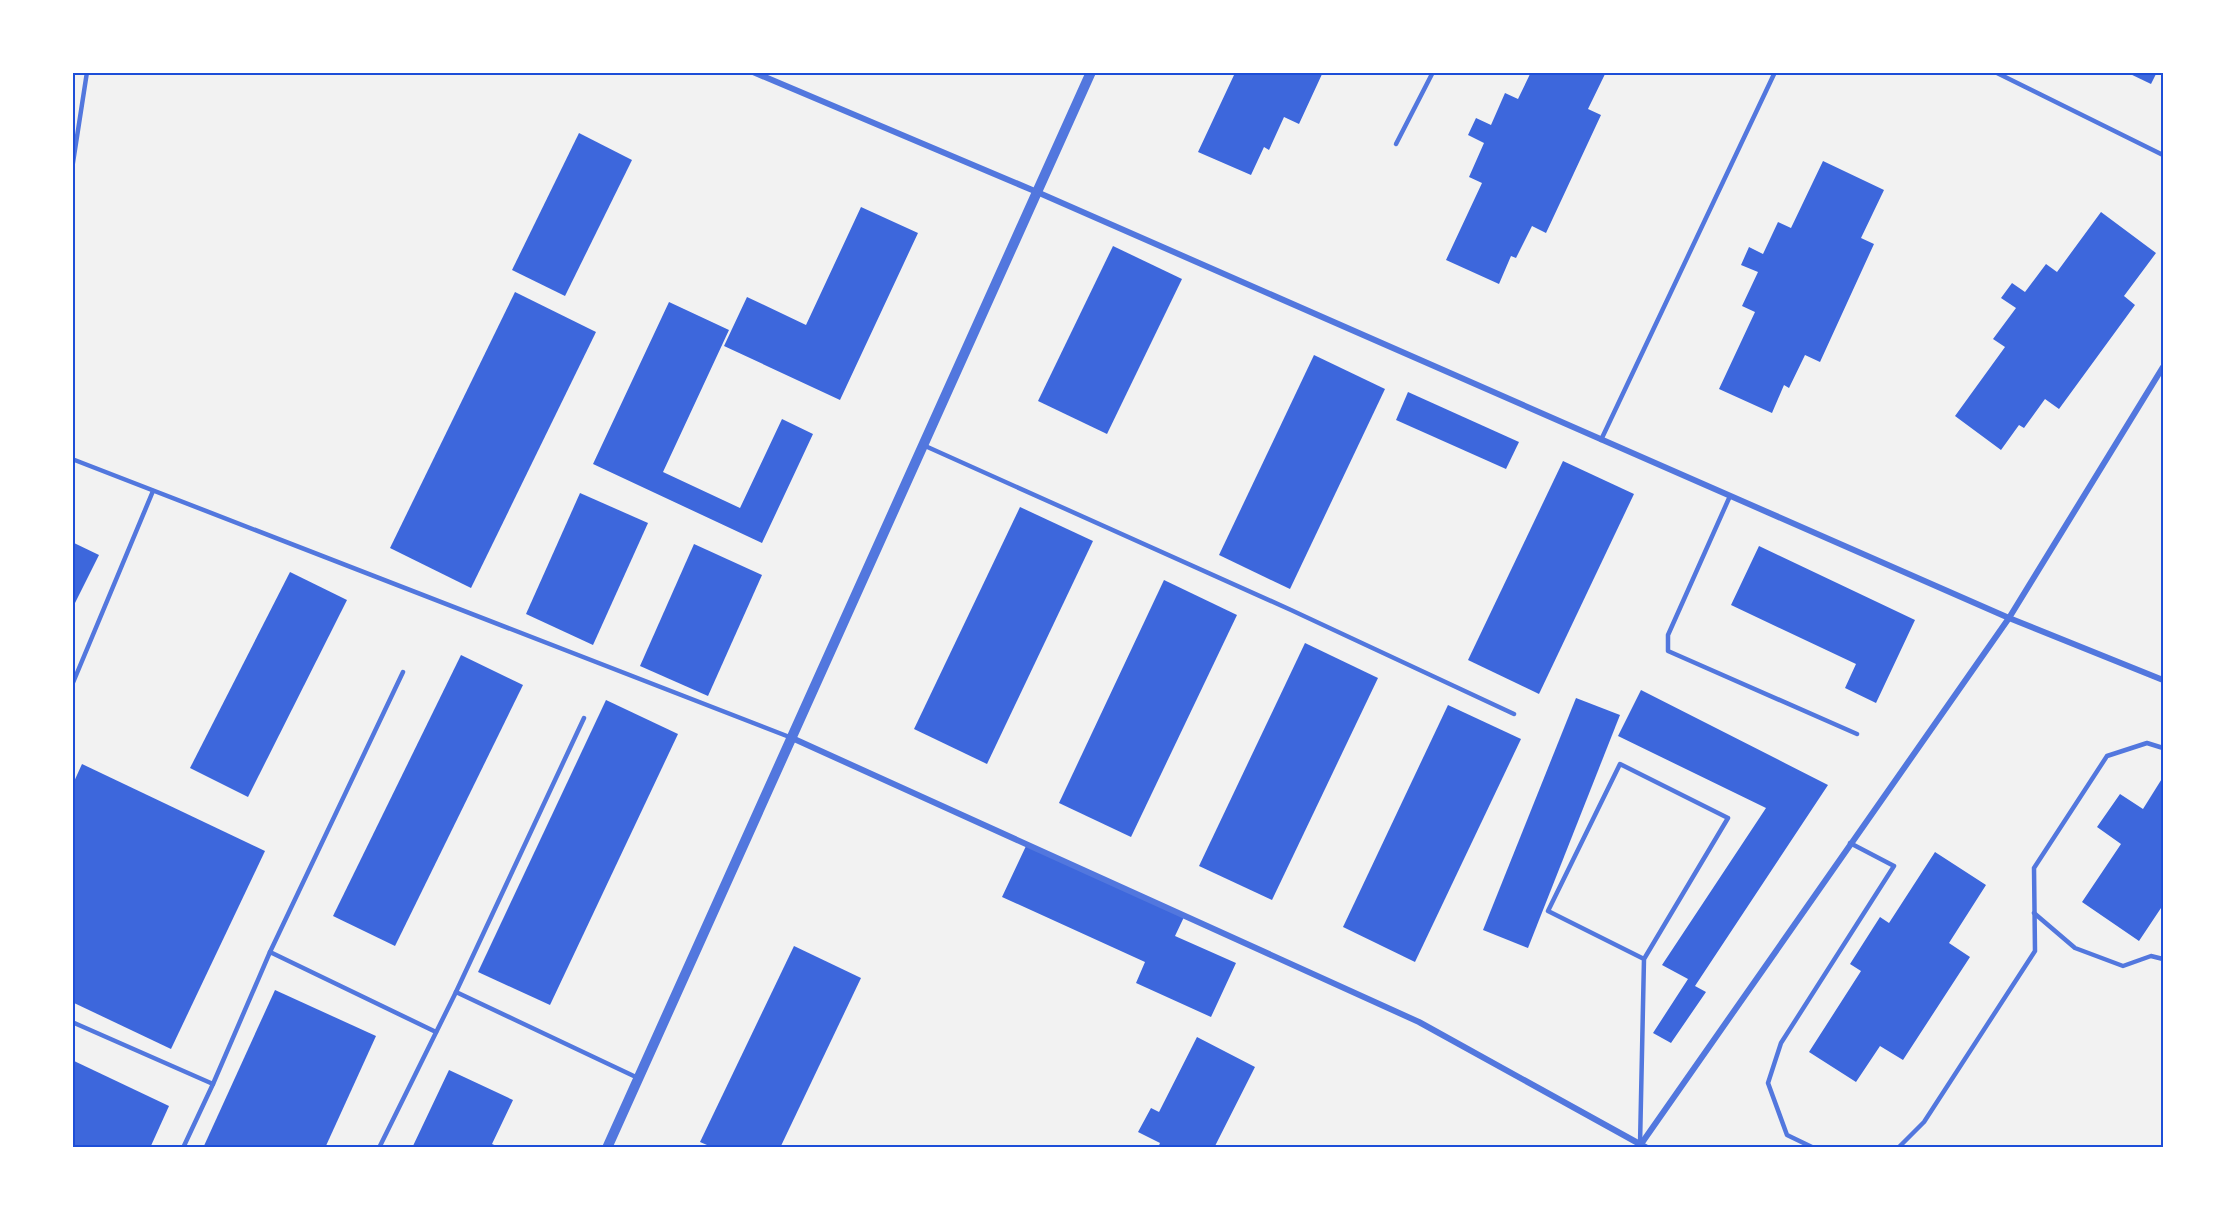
<svg xmlns="http://www.w3.org/2000/svg" width="2235" height="1220" font-family="'PT Sans',sans-serif">
	<style>
		.building { fill: #3d67dc }
		.lines { fill: none; stroke-linecap: round; stroke-linejoin: round }
		.service { stroke: #5277de; stroke-width: 4.5 }
		.minor { stroke: #5277de; stroke-width: 6 }
		.tertiary { stroke: #5277de; stroke-width: 10 }
		.neatline { fill: none; stroke: #1d4ed8; stroke-width: 2 }
	</style>
	<rect width="100%" height="100%" fill="#f2f2f2"/>
	<!-- building -->
	<g class="building">
		<polygon points="1229,72 1323,72 1299,124 1284,117 1269,150 1264,147 1251,175 1198,152 1234,75"/>
		<polygon points="1531,72 1606,72 1588,109 1601,115 1546,233 1532,226 1516,258 1511,256 1499,284 1446,260 1482,183 1469,177 1484,143 1468,135 1476,118 1491,125 1505,93 1518,99"/>
		<polygon points="2126,72 2157,72 2151,84"/>
		<polygon points="579,133 632,160 565,296 512,270"/>
		<polygon points="1823,161 1884,190 1861,238 1874,244 1820,362 1805,355 1789,388 1784,385 1772,413 1719,389 1755,312 1742,306 1758,272 1741,265 1749,247 1763,254 1778,222 1791,228"/>
		<polygon points="861,207 918,233 840,400 724,346 747,297 806,325"/>
		<polygon points="2101,212 2156,253 2124,296 2135,305 2059,409 2045,399 2024,428 2019,425 2001,450 1955,416 2005,347 1993,339 2016,308 2001,298 2012,283 2025,292 2046,264 2057,272"/>
		<polygon points="1113,246 1182,279 1107,434 1038,401"/>
		<polygon points="515,292 596,332 471,588 390,548"/>
		<polygon points="669,302 729,330 663,472 740,508 782,419 813,434 762,543 593,464"/>
		<polygon points="1314,355 1385,389 1290,589 1219,555"/>
		<polygon points="1408,392 1519,442 1506,469 1396,420"/>
		<polygon points="1563,461 1634,494 1539,694 1468,660"/>
		<polygon points="580,493 648,523 593,645 526,614"/>
		<polygon points="1020,507 1093,541 987,764 914,729"/>
		<polygon points="72,542 99,555 72,609"/>
		<polygon points="694,544 762,575 708,696 640,666"/>
		<polygon points="1759,546 1915,620 1876,703 1845,688 1856,664 1731,605"/>
		<polygon points="290,572 347,600 248,797 190,768"/>
		<polygon points="1164,580 1237,615 1131,837 1059,803"/>
		<polygon points="1305,643 1378,678 1272,900 1199,866"/>
		<polygon points="461,655 523,685 395,946 333,916"/>
		<polygon points="1641,690 1828,785 1695,986 1706,992 1671,1043 1653,1033 1688,979 1662,965 1766,808 1618,736"/>
		<polygon points="1576,698 1620,715 1528,948 1483,930"/>
		<polygon points="606,700 678,734 550,1005 478,972"/>
		<polygon points="1448,705 1521,739 1415,962 1343,927"/>
		<polygon points="82,764 265,851 171,1049 72,1002 72,786"/>
		<polygon points="2163,777 2163,905 2139,941 2082,902 2121,844 2097,827 2120,794 2143,809"/>
		<polygon points="1026,846 1184,917 1175,936 1236,963 1211,1017 1136,983 1145,962 1002,897"/>
		<polygon points="1935,852 1986,885 1949,943 1970,957 1903,1060 1880,1046 1856,1082 1809,1052 1861,971 1850,964 1880,917 1889,923"/>
		<polygon points="794,946 861,978 780,1148 714,1148 700,1142"/>
		<polygon points="275,990 376,1036 325,1148 203,1148"/>
		<polygon points="1197,1037 1255,1067 1214,1148 1158,1148 1160,1143 1138,1132 1151,1108 1159,1112"/>
		<polygon points="72,1060 169,1106 150,1148 72,1148"/>
		<polygon points="449,1070 513,1100 492,1144 501,1148 412,1148"/>
	</g>
	<g class="lines">
		<!-- service -->
		<g class="service">
			<polyline points="1995,72 2163,155"/>
			<polyline points="1396,144 1433,72"/>
			<polyline points="72,169 87,72"/>
			<polyline points="1601,440 1775,72"/>
			<polyline points="923,445 1291,610 1514,714"/>
			<polyline points="72,459 792,738"/>
			<polyline points="1730,496 1668,635 1668,651 1857,734"/>
			<polyline points="72,685 153,491"/>
			<polyline points="2034,913 2075,948 2123,966 2151,956 2163,959"/>
			<polyline points="270,952 403,672"/>
			<polyline points="456,992 584,718"/>
			<polyline points="72,1022 213,1084 270,952 436,1032"/>
			<polyline points="1640,1145 1644,959 1728,818 1620,764 1548,911 1644,959"/>
			<polyline points="183,1148 213,1084"/>
			<polyline points="379,1148 456,992 638,1078"/>
			<polyline points="1814,1148 1787,1135 1768,1083 1781,1043 1894,866 1850,843"/>
			<polyline points="1898,1148 1924,1122 2035,951 2034,868 2107,756 2147,743 2163,748"/>
		</g>
		<!-- minor -->
		<g class="minor">
			<polyline points="753,72 1037,192 2009,618 2163,680"/>
			<polyline points="792,738 1419,1022 1647,1148"/>
			<polyline points="1639,1147 2009,618 2163,367"/>
		</g>
		<!-- tertiary -->
		<polyline class="tertiary" points="607,1148 1091,72"/>
	</g>
	<!-- border -->
	<rect width="2235" height="1220" fill="none" stroke="#ffffff" stroke-width="147"/>
	<rect x="74" y="74" width="2088" height="1072" class="neatline"/>
</svg>
